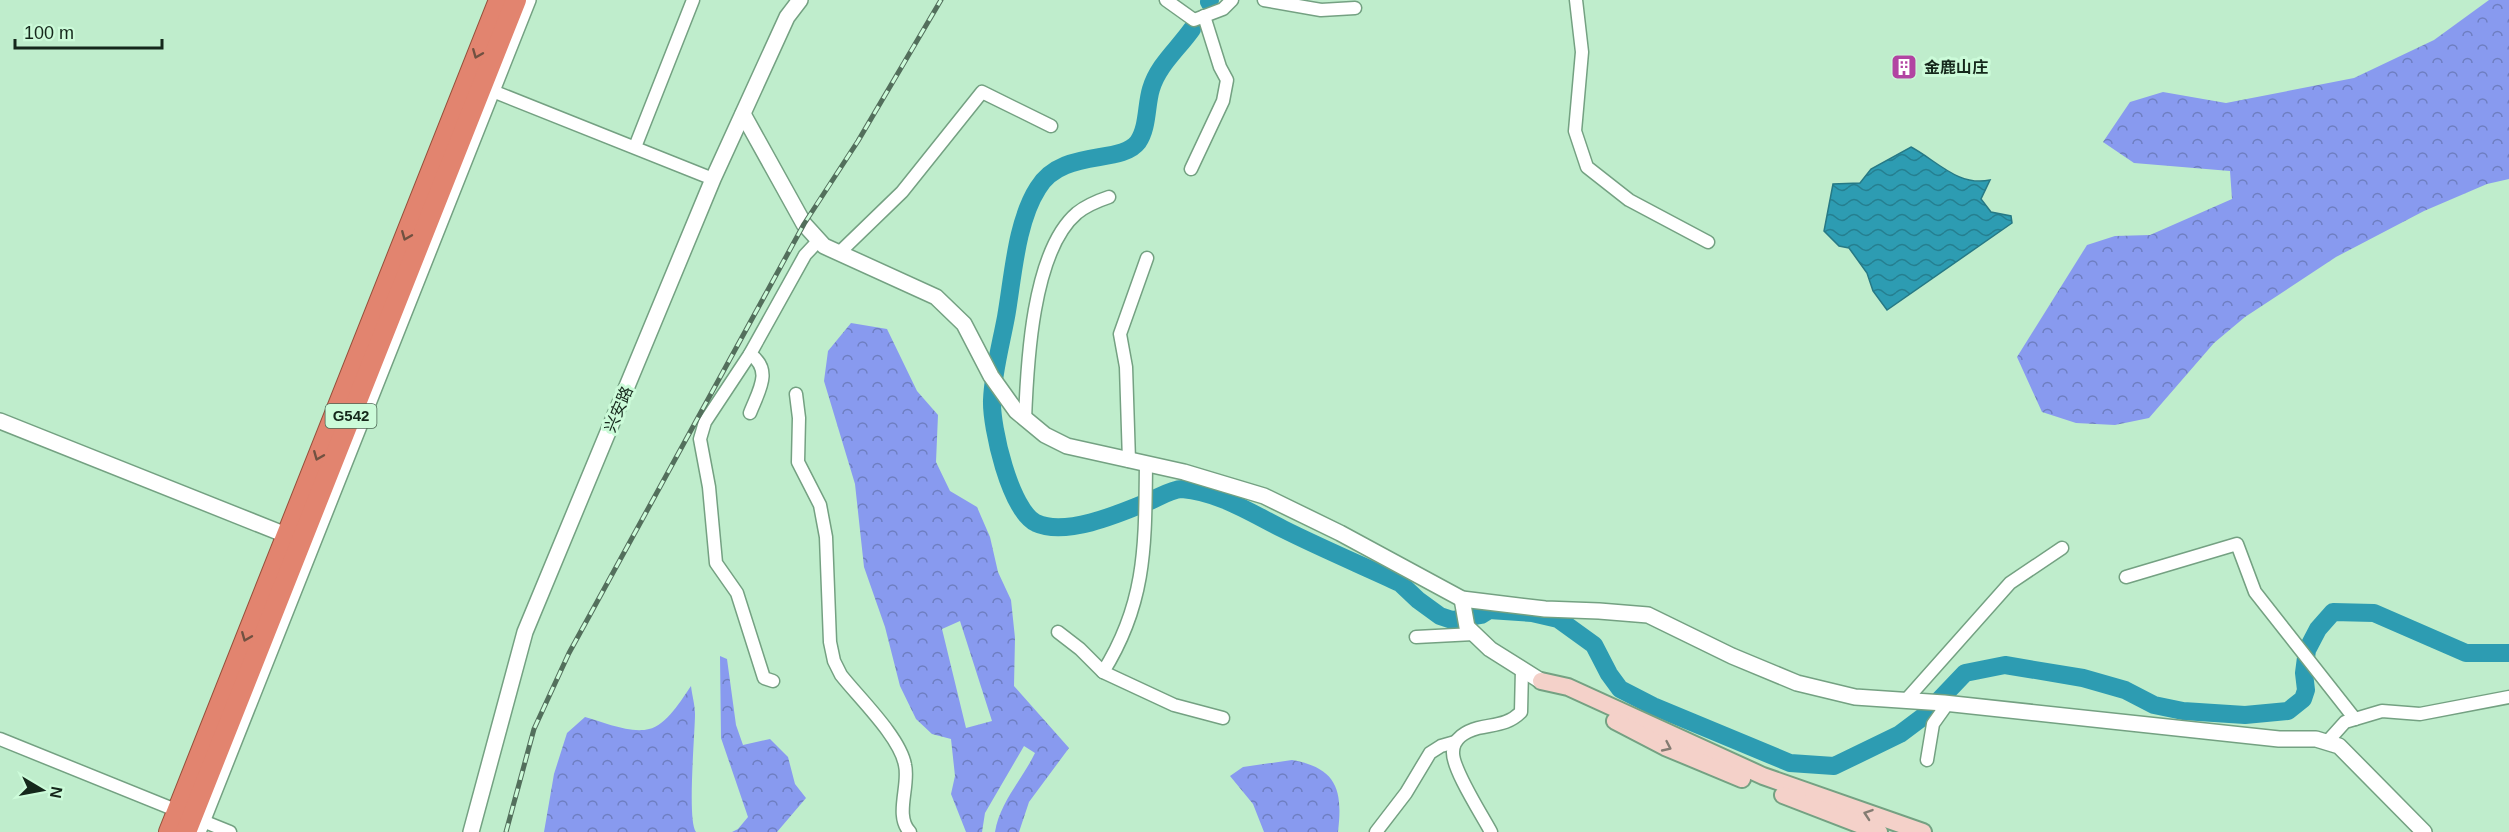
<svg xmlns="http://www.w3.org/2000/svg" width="2509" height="832" font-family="Helvetica,'Noto Sans SC',sans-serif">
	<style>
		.forest { fill: url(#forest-crowns); fill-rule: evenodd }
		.water { fill: url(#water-waves); stroke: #267985; stroke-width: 1.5 }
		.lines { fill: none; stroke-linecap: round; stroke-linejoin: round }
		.river { stroke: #2d9cb2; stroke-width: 18 }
		.minor-casing { stroke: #74a182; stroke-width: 15 }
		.tertiary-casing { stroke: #74a182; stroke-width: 18 }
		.secondary-casing { stroke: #74a182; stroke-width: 20 }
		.trunk-casing { stroke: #954f3a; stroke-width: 22 }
		.minor { stroke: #fff; stroke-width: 12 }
		.tertiary { stroke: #fff; stroke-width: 15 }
		.secondary { stroke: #f4d1c9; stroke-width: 16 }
		.trunk { stroke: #e2846f; stroke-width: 20 }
		.rail-casing { stroke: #536f5c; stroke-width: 5 }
		.rail { stroke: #ccfbd9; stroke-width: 3; stroke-dasharray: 9; stroke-linecap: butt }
		.oneway { stroke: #715141 }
		.oneway2 { stroke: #847c72 }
		.labels { text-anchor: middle; stroke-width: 6; stroke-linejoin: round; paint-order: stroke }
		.shield { fill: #ccfbd9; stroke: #4c6754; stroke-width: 1.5 }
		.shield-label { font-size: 15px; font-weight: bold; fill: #15271b }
		.poi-label { font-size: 16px; font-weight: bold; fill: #15271b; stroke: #ccfbd9; text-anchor: start }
		.street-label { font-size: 16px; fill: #15271b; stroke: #ccfbd9 }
	</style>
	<defs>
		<pattern id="forest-crowns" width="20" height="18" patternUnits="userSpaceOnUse" patternTransform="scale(1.5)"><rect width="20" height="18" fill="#889aef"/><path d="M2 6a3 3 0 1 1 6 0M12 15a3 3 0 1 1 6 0" fill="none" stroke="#6e7ec1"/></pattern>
		<pattern id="water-waves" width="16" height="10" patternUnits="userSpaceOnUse" patternTransform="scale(1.5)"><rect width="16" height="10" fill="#2d9cb2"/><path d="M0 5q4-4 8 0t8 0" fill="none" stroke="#257f90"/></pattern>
	</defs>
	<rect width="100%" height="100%" fill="#bfedcc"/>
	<!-- forest -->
	<g class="forest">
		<polygon points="2489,0 2509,0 2509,179 2487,184 2424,211 2336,257 2245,317 2214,343 2149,418 2115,425 2076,423 2042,412 2017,357 2087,245 2115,236 2150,235 2232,199 2230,171 2134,163 2103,142 2130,102 2163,92 2226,103 2354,78 2434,40"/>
		<path d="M851,323l36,6 30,62 21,24 -2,47 14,29 27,16 13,30 8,35 13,28 4,38 -1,48 55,62 -40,54 -10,30h-24c5,-30 27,-52 40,-79l-11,-7 -39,67 -3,19h-16l-15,-38 4,-18 -4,-37 -19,-5 -16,-15 -16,-33 -15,-59 -21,-60 -9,-83 -31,-103 4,-30zM960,621l32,100 -26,7 -24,-99z"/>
		<polygon points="720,656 727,659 736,725 743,745 770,739 788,757 795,784 806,798 777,832 732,832 738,829 748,817 721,738"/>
		<path d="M691,686c1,9 4,19 4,28 0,20 -8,107 1,118h-152l10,-58 13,-41 18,-16c18,5 46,17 64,12 17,-3 33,-30 42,-43z"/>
		<path d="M1292,760c45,8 51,30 46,72h-74l-11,-28 -23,-28 13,-9z"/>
	</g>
	<!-- water -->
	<path class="water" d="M1911,147c25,13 47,40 79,33l-9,19 10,13 20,4 1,7 -125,87 -14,-19 -6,-18 -18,-25 -10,-2 -15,-15 9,-47 27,-1 11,-14z"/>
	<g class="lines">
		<!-- river -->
		<g class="river">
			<polyline points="1209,2 1210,0"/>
			<path d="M1192,29c-14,20 -34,36 -41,60 -5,16 -3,39 -13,53 -17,23 -76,6 -100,46 -22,34 -25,90 -32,129 -5,27 -13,56 -14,83 -1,27 18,110 44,123 30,14 85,-10 114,-22 9,-4 22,-12 32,-12 37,3 69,24 101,40 38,19 78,36 117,54l18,17 22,16 12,4 29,-5 8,-5 43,3 26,6 36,26 15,29 11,15 33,17 137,57 44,3 66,-32 24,-18 41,-43 40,-8 78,13 42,12 29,15 29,6 62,4 43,-4 15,-12 3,-9 -2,-17 3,-23 11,-21 15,-17 41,1 92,40h43"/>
		</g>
		<!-- minor casing -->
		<g class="minor-casing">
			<g id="minor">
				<polyline points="1166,0 1194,20 1223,9 1232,0"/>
				<polyline points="1264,0 1321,10 1355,8"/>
				<polyline points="1576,0 1582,52 1575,131 1587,167 1629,200 1708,242"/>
				<polyline points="485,88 713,179"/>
				<polyline points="635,147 693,0"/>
				<polyline points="1191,169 1223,101 1227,80 1220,67 1204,16"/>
				<polyline points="839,253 902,192 982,92 1051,126"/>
				<path d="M750,354c23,16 9,36 0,59"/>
				<path d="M796,394l3,24 -1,44 22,43 6,32 4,105 4,19 7,14c18,23 59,62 64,90 5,20 -11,51 5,67"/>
				<path d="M1025,420c2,-55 7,-169 52,-207 10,-8 20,-12 32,-16"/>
				<polyline points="1129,461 1126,367 1120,334 1147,258"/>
				<polyline points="2126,577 2237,544 2255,592 2355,719"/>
				<polyline points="1058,632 1080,649 1103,672 1174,705 1223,718"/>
				<polyline points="1416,637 1474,634"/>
				<path d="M1103,672c44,-70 42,-129 43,-208"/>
				<polyline points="773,681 764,678 737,593 716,563 709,487 700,439 705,422 750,354 805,255 819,240"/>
				<polyline points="1906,700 2010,583 2062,548"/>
				<polyline points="0,739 230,832"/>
				<polyline points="2327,742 2345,722 2382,711 2420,714 2509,697"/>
				<polyline points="1927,760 1933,724 1948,703"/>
				<polyline points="1376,832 1406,793 1430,753 1441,746 1455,742"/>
				<path d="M1491,832c-9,-17 -39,-63 -38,-80 0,-14 14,-21 25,-24 17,-4 30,-3 43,-16l1,-43"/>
			</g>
		</g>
		<!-- tertiary casing -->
		<g class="tertiary-casing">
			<g id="tertiary">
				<polyline points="743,114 804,224 824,246 936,297 964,324 991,376 1016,411 1045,435 1067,446 1184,472 1264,496 1340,533 1462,599 1545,609 1599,611 1648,615 1732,656 1797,683 1855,697 1944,703 2279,739 2316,739 2339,746 2424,832"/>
				<polyline points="0,421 296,539"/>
				<polyline points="1462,599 1467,627 1490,649 1541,681"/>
				<polyline points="198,832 528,0"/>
				<polyline points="471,832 525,632 713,179 787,17 800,0"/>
			</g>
		</g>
		<!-- secondary casing -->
		<g class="secondary-casing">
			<g id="secondary">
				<polyline points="1541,681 1568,687 1763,776 1923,832"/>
				<polyline points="1615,721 1665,747 1742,779"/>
				<polyline points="1783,795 1879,832"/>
			</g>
		</g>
		<!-- trunk casing -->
		<g class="trunk-casing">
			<g id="trunk">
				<polyline points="169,832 499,0"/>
				<polyline points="186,832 516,0"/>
			</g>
		</g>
		<!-- minor -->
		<use href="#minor" class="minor"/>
		<!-- tertiary -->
		<use href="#tertiary" class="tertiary"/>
		<!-- secondary -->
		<use href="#secondary" class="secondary"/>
		<!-- trunk -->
		<use href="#trunk" class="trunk"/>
		<!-- rail casing -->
		<g class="rail-casing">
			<polyline id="rail" points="506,832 534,729 569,653 804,224 858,141 941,0"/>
		</g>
		<!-- rail -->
		<use href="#rail" class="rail"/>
	</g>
	<!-- one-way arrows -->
	<defs><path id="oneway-chevron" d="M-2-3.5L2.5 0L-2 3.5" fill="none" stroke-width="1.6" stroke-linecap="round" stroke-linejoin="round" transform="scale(1.5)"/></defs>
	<g class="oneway">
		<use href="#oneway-chevron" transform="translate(477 54) rotate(112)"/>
		<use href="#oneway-chevron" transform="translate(406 236) rotate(112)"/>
		<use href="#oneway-chevron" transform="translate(318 456) rotate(112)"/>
		<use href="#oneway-chevron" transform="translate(246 637) rotate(112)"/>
	</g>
	<g class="oneway2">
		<use href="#oneway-chevron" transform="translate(1667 747) rotate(25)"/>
		<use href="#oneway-chevron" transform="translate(1868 814) rotate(-161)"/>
	</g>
	<!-- icons -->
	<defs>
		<g id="building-square" transform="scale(1.35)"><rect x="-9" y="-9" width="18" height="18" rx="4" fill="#b244a2" stroke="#ccfbd9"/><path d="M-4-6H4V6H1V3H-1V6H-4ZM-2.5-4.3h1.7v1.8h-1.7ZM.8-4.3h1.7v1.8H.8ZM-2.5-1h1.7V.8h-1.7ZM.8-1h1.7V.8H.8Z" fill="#fff"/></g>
	</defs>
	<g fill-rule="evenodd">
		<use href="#building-square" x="1904" y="67"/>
	</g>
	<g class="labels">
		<!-- shield labels -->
		<rect class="shield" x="325.5" y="404" width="51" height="24" rx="4.5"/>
		<g class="shield-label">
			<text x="351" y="421">G542</text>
		</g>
		<!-- poi labels -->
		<g class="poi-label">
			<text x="1924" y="73">金鹿山庄</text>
		</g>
		<!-- street labels -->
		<g class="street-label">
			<text transform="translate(618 409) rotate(-67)" y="6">兴安路</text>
		</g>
	</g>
	<!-- north arrow -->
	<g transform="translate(42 790) rotate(100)" stroke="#ccfbd9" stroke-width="4.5" paint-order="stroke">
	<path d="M0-4.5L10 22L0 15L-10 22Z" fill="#15271b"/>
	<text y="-9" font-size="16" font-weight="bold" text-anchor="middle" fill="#15271b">N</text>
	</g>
	<!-- scale -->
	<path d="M15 39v9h147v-9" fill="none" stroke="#15271b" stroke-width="3"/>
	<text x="24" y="39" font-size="18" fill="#15271b" stroke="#ccfbd9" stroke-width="4.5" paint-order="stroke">100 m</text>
</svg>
